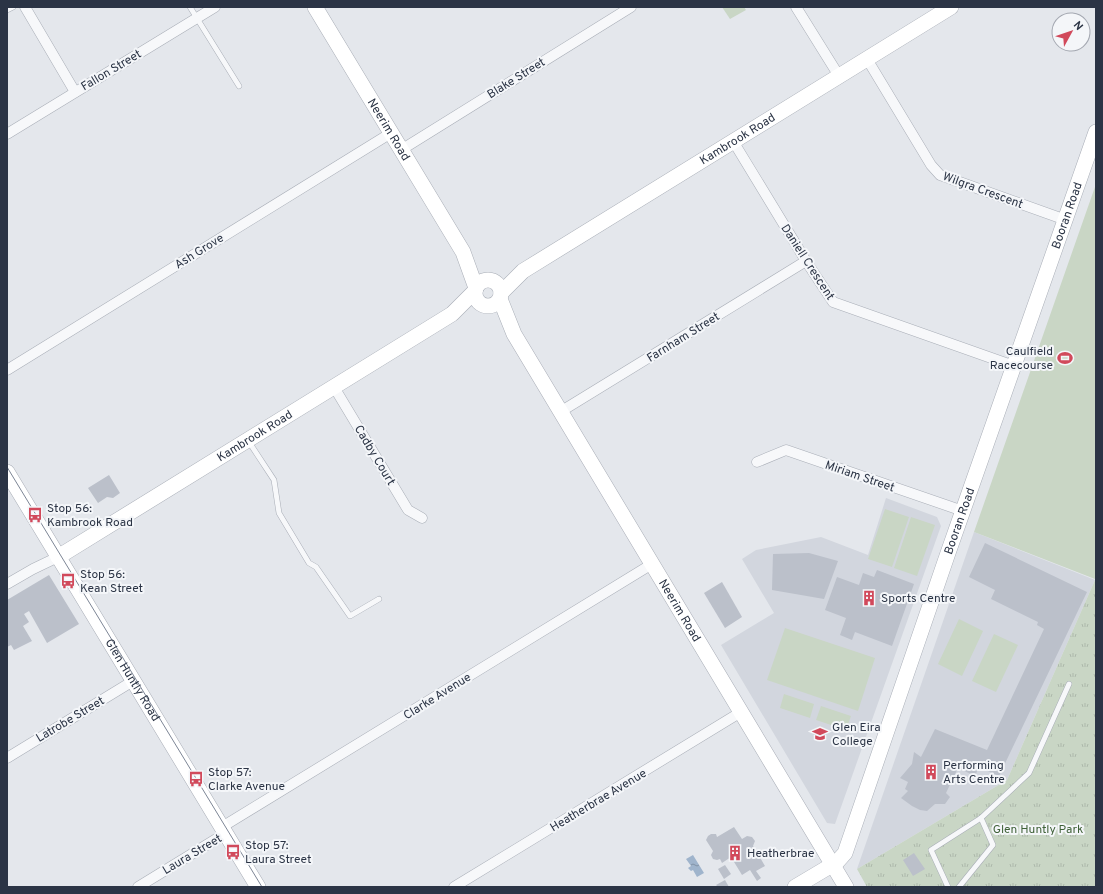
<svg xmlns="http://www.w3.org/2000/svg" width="1103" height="894" font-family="Overpass,sans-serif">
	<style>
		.built { fill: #d2d6de }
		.green { fill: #c9d6c5 }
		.park { fill: url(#park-tufts) }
		.water { fill: url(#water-ripples) }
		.building { fill: #bbc0ca }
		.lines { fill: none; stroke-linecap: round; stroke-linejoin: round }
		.lane-casing { stroke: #a9aeb7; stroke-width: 6 }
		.street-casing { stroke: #a9aeb7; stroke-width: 11 }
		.secondary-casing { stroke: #a9aeb7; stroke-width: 16 }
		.lane { stroke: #f7f8fa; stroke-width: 5 }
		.street { stroke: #f7f8fa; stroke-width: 10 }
		.secondary { stroke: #fff; stroke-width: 15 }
		.tram { stroke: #7d8696; stroke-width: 1 }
		.labels { text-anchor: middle; stroke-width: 4; stroke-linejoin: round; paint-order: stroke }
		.street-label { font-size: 12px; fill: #2b3445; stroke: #f4f6f9 }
		.poi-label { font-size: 12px; fill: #2b3445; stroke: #f4f6f9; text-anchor: start }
		.park-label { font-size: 12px; fill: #3f6138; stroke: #f4f6f9 }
	</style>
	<defs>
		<pattern id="park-tufts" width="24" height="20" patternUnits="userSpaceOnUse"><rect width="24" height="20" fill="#c9d6c5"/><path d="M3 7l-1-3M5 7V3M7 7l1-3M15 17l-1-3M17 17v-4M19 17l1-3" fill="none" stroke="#adb8ab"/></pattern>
		<pattern id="water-ripples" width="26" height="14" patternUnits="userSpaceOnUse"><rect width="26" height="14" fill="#9fb4cc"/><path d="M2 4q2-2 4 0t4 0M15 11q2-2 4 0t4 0" fill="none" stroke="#8293a7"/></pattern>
	</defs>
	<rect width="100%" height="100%" fill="#e4e7ec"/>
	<!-- built -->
	<g class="built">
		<polygon points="886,498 937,517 941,526 835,824 827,823 721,645 774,613 742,559 756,550 821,537 868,555"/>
		<polygon points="974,532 1095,580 1007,780 857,869"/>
	</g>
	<!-- green -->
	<g class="green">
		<polygon points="722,7 744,7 746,10 730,19"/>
		<polygon points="1096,184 1096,581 1095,579 974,532"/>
		<polygon points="885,509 909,517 892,567 868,559"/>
		<polygon points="911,517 935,525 917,576 894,568"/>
		<polygon points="959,619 983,631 962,676 938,664"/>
		<polygon points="785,628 875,658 858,711 767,680"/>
		<polygon points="994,634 1018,645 996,692 972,681"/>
		<polygon points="784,694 814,704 810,718 780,708"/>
		<polygon points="821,706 851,716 846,730 816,720"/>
	</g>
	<!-- park -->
	<polygon class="park" points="1095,580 1096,887 867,887 857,869 1007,780"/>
	<!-- water -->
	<polygon class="water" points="693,855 704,873 697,877 693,870 691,871 688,868 691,866 686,859"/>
	<!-- building -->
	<g class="building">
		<polygon points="109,475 120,493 113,498 107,497 98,503 88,488"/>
		<polygon points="985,543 1087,592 999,776 979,767 975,776 958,768 946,793 950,797 945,804 935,804 927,811 920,810 912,806 901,798 908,791 905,789 908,782 900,778 912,764 914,752 921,757 935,729 987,750 1044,629 1037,625 1038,622 991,599 995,590 969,577"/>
		<polygon points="809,553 838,561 824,599 772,590 773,554"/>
		<polygon points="877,570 914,584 892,646 855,632 852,640 840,635 846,618 825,610 837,577 859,585 863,573 874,577"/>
		<polygon points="49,575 79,624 47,643 29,611 24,614 29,622 23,626 32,641 14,650 11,645 7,647 7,600"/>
		<polygon points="722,582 742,617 725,628 704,593"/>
		<polygon points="734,827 742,839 747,836 752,837 755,841 753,846 765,866 756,871 761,878 757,881 750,870 742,875 731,857 722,863 720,859 717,860 713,859 711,855 713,851 706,840 708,836 711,834 716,834 717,837"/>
		<polygon points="914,853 925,869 913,876 903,860"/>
		<polygon points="725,865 731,874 724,879 718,869"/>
		<polygon points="725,880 729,887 718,887 716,885"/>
	</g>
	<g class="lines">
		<!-- lane casing -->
		<g class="lane-casing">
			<g id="lane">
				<polyline points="190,7 239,86"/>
				<polyline points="7,10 13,7"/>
				<polyline points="249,442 274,480 279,513 309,563 316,567 350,616 379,599"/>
				<polyline points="948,887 931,850 981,818 1029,773 1069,684"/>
				<polyline points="959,887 993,845 981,818"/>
			</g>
		</g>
		<!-- street casing -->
		<g class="street-casing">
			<g id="street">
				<polyline points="25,7 75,92"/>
				<polyline points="796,7 839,76"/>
				<polyline points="867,59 931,165 940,175 1066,220"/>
				<polyline points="7,134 215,7"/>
				<polyline points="733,141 806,261 833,302 1014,366"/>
				<polyline points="401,150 631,7"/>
				<polyline points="7,370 391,133"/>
				<polyline points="334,387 408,510 422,518"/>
				<polyline points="560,412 806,261"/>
				<polyline points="757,462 786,450 963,511"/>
				<polyline points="7,584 33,569 58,557"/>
				<polyline points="7,758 133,681"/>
				<polyline points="222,827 652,564"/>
				<polyline points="138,887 226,833"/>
				<polyline points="454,887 741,712"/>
			</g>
		</g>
		<!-- secondary casing -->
		<g class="secondary-casing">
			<g id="secondary">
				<path id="s1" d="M315,7l148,245 13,36"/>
				<circle cx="488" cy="293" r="13"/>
				<path id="s2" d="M501,293l22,-22 428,-264"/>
				<path id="s3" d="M500,299l14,35 332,553"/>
				<path id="s4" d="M7,472l251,415"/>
				<path id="s5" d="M58,557l394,-243 23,-23"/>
				<path id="s6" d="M795,887l42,-25 8,-9 103,-300 148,-421"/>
			</g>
		</g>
		<!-- lane -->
		<use href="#lane" class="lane"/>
		<!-- street -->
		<use href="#street" class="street"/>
		<!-- secondary -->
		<use href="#secondary" class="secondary"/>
		<!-- tram -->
		<polyline class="tram" points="7,467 262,887"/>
	</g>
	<!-- icons -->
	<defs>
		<g id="stadium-bare" transform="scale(1.2)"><path d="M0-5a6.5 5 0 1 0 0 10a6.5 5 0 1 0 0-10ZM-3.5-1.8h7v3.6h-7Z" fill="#d1495b" stroke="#f4f6f9" stroke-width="2.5" paint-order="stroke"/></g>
		<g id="bus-bare" transform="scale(1.2)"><path d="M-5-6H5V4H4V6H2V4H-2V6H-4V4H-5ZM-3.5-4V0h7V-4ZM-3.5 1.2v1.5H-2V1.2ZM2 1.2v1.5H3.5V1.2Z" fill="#d1495b" stroke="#f4f6f9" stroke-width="2.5" paint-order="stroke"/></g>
		<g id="building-bare" transform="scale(1.2)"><path d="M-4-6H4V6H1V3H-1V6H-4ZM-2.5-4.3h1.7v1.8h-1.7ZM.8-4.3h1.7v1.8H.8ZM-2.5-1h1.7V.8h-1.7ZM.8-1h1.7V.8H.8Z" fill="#d1495b" stroke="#f4f6f9" stroke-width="2.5" paint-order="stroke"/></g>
		<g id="school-bare" transform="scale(1.2)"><path d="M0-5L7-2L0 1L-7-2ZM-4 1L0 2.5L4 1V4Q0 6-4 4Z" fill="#d1495b" stroke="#f4f6f9" stroke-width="2.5" paint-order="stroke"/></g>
	</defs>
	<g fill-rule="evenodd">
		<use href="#stadium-bare" x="1065" y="358"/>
		<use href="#bus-bare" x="35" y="515"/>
		<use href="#bus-bare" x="68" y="581"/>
		<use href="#building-bare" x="869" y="598"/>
		<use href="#school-bare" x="820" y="734"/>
		<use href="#building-bare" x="931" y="772"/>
		<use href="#bus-bare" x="196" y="779"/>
		<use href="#bus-bare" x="233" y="852"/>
		<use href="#building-bare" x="735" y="853"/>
	</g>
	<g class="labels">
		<!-- street labels -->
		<g class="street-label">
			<text transform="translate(111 70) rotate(-31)" y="4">Fallon Street</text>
			<text transform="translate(516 78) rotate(-32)" y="4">Blake Street</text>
			<text dy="4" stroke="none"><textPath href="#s1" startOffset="143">Neerim Road</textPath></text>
			<text dy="4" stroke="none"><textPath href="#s2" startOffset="283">Kambrook Road</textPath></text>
			<text transform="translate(983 190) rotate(20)" y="4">Wilgra Crescent</text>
			<text dy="4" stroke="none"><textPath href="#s6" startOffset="736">Booran Road</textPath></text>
			<text transform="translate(199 251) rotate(-32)" y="4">Ash Grove</text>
			<text transform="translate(808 262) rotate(57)" y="4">Daniell Crescent</text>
			<text transform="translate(683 337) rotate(-32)" y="4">Farnham Street</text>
			<text dy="4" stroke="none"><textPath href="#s5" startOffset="231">Kambrook Road</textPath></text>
			<text transform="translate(375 455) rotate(59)" y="4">Cadby Court</text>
			<text transform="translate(860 476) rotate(19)" y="4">Miriam Street</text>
			<text dy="4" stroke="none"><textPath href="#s6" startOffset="412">Booran Road</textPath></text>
			<text dy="4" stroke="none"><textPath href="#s3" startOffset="360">Neerim Road</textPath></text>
			<text dy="4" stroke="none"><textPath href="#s4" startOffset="243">Glen Huntly Road</textPath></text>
			<text transform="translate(437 696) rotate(-32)" y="4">Clarke Avenue</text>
			<text transform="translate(70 719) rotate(-31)" y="4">Latrobe Street</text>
			<text transform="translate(598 800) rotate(-31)" y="4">Heatherbrae Avenue</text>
			<text transform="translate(192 854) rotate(-31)" y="4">Laura Street</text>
		</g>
		<!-- poi labels -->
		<g class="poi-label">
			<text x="1053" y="355" text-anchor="end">Caulfield<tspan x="1053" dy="14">Racecourse</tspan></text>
			<text x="47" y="512">Stop 56:<tspan x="47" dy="14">Kambrook Road</tspan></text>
			<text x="80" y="578">Stop 56:<tspan x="80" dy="14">Kean Street</tspan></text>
			<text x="881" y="602">Sports Centre</text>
			<text x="832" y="731">Glen Eira<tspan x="832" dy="14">College</tspan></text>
			<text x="943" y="769">Performing<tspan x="943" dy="14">Arts Centre</tspan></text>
			<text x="208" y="776">Stop 57:<tspan x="208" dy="14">Clarke Avenue</tspan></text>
			<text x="245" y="849">Stop 57:<tspan x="245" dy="14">Laura Street</tspan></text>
			<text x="747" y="857">Heatherbrae</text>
		</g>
		<!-- park labels -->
		<g class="park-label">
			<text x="1038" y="833">Glen Huntly Park</text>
		</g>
	</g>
	<!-- border -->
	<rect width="1103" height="894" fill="none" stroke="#2b3445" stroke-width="16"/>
	<!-- north arrow -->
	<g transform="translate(1071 32) rotate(50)"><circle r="19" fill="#f4f6f9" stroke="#a4a8b1"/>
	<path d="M0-3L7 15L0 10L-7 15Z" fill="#d1495b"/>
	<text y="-6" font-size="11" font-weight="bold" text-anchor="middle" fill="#2b3445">N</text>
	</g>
</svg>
